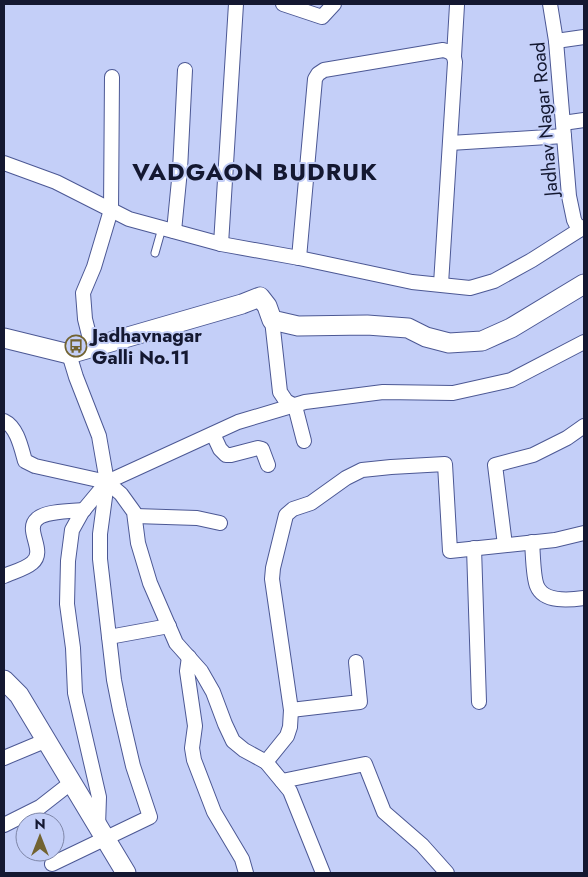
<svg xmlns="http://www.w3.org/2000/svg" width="588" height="877" font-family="Jost,sans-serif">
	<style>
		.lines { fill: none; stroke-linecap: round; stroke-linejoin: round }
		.lane-casing { stroke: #4c5894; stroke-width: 9 }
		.street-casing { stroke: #4c5894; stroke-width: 16 }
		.secondary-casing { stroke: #4c5894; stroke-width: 21 }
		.lane { stroke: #fff; stroke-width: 7 }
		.street { stroke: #fff; stroke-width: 14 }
		.secondary { stroke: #fff; stroke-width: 19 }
		.labels { text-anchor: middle; stroke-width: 4; stroke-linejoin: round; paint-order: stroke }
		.street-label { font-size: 19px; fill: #141831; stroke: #c4cff8 }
		.poi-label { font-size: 19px; font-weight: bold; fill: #141831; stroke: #c4cff8; text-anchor: start }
		.district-label { font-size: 24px; font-weight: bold; letter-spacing: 1px; fill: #141831; stroke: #c4cff8 }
	</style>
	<rect width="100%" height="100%" fill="#c4cff8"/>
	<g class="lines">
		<!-- lane casing -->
		<g class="lane-casing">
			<polyline id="lane" points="155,253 162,228"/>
		</g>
		<!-- street casing -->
		<g class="street-casing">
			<g id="street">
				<polyline points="283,4 322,17 334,4"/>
				<polyline points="550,4 556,41 569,196 574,220 579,230"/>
				<polyline points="556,41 584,37"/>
				<polyline points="454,56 457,5"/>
				<polyline points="563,123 584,120"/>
				<polyline points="450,143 564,136"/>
				<polyline points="4,163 56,182 129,219 221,244 299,258 412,282 470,288 494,281 532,260 584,227"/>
				<polyline points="174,231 180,170 185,70"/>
				<polyline points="221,244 236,4"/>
				<path d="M299,258l16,-179 3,-5 6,-4 119,-20c8,2 11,4 12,12l-14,222"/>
				<polyline points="272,320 280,392 286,401 295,406 304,441"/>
				<polyline points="92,347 85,319 83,293 94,267 111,210 112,77"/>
				<path d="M4,421c13,6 17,26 21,40l10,5 72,16 14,12 13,18 4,31 12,40 26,60 25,28 12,21 12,32 8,17 11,9 22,12 24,29 33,82"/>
				<polyline points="213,434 220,449 226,455 231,455 258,448 262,449 268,465"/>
				<polyline points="135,516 197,518 220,523"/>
				<path d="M532,542c1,11 1,35 5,44 7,17 33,14 47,12"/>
				<polyline points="505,545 495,465 533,455 567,438 584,426"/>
				<polyline points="474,548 479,702"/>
				<path d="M4,576c9,-4 21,-7 28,-13 15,-12 -8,-33 5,-44 8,-8 35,-8 47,-9"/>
				<polyline points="109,637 169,626"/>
				<polyline points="189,657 187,671 195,726 192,748 194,760 214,812 242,859 246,873"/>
				<polyline points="291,710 360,702 356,662"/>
				<polyline points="4,758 47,740"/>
				<polyline points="266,762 287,736 290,727 291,710 272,579 273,568 286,515 293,509 311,503 346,478 362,470 391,467 445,464 450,551 555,540 584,533"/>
				<polyline points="282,781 365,764 384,812 422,845 447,873"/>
				<polyline points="4,825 40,807 72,782"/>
				<polyline points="98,826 99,797 75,693 73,648 67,604 68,561 72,530 82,512 107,482 238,422 305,402 383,392 453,393 511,380 584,342"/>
				<polyline points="52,864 150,817 133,766 120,710 114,680 100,559 100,534 107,482 99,436 76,377 69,354"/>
			</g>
		</g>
		<!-- secondary casing -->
		<g class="secondary-casing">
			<g id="secondary">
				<polyline points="4,338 69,354 242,304 260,297 267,306 272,320 298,326 367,325 408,328 426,337 449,343 482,341 511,328 584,284"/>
				<polyline points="4,680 19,695 126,873"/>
			</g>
		</g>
		<!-- lane -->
		<use href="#lane" class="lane"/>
		<!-- street -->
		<use href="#street" class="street"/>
		<!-- secondary -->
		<use href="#secondary" class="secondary"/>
	</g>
	<!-- icons -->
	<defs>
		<g id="bus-ring" transform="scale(1.125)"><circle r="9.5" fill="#c4cff8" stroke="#726331" stroke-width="1.5"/><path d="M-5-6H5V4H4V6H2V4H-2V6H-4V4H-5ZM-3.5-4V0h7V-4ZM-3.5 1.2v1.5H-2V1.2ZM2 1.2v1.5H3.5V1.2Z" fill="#726331"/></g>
	</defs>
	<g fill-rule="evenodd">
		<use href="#bus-ring" x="76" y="346"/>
	</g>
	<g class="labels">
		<!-- street labels -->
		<g class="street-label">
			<text transform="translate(544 119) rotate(-95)" y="7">Jadhav Nagar Road</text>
		</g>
		<!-- poi labels -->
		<g class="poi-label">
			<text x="92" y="342">Jadhavnagar<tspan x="92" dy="22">Galli No.11</tspan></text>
		</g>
		<!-- district labels -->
		<g class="district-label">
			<text x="255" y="180">VADGAON BUDRUK</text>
		</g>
	</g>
	<!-- border -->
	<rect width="588" height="877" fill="none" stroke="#141831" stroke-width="10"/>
	<!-- north arrow -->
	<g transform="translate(40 837)"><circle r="24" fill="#c4cff8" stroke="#7e86a8"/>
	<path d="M0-4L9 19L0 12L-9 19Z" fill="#726331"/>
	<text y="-8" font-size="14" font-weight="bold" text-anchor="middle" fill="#141831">N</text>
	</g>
</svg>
